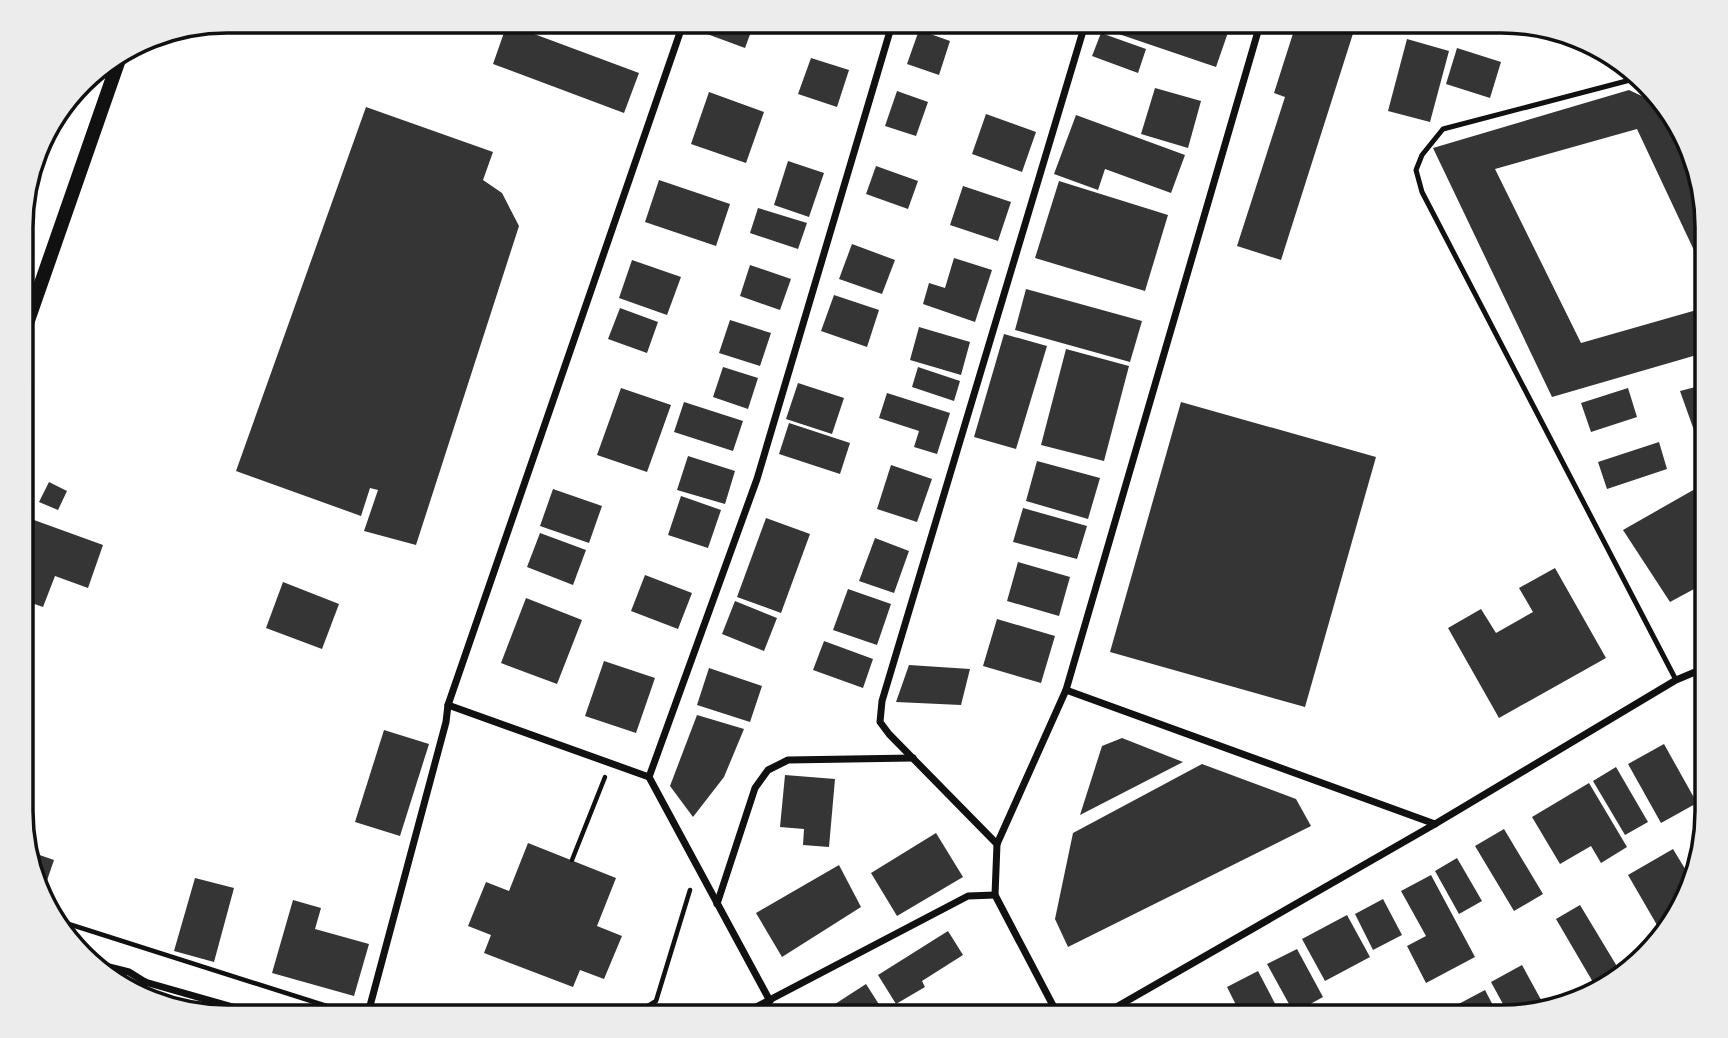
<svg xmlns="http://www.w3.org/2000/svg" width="1728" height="1038" font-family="'Exo 2',sans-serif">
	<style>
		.building { fill: #353535 }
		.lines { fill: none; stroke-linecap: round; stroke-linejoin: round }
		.path { stroke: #111; stroke-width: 4.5 }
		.service { stroke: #111; stroke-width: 5 }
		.minor { stroke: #111; stroke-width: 7 }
		.secondary { stroke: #111; stroke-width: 14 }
		.rim { fill: none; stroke: #111; stroke-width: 3.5 }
	</style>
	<rect width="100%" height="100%" fill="#fff"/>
	<!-- building -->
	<g class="building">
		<polygon points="712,21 755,21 745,48 707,34"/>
		<polygon points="956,21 996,21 992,34"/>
		<polygon points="1103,21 1232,21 1216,67 1101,28"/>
		<polygon points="1297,21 1357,21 1281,260 1237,246 1285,97 1274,93"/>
		<polygon points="507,24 639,73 624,113 493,64"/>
		<polygon points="919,30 950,41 939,75 907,64"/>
		<polygon points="1101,33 1146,49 1138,73 1092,56"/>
		<polygon points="1407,39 1449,51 1430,122 1388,111"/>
		<polygon points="1457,48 1501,62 1490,98 1446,84"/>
		<polygon points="811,58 849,70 837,107 798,94"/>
		<polygon points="1155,88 1201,101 1188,148 1141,134"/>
		<polygon points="1629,90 1659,104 1679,124 1707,214 1707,278 1637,129 1495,169 1581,343 1707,307 1707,352 1552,397 1433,148"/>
		<polygon points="897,91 928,102 916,136 885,126"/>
		<polygon points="709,92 764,112 746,163 691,144"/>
		<polygon points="366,107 493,152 483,180 502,193 519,226 416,545 364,531 378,490 370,488 361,516 236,471"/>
		<polygon points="986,114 1036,132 1022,172 972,154"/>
		<polygon points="1076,115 1185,155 1171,193 1105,169 1098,190 1054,174"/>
		<polygon points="788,161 824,173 809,217 774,205"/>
		<polygon points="876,166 918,181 908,209 866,194"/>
		<polygon points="659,180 730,204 716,246 645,222"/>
		<polygon points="1059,181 1168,215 1145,291 1035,258"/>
		<polygon points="963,186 1011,202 998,241 950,225"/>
		<polygon points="758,208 807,223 798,249 750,233"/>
		<polygon points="852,244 895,260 882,294 839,279"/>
		<polygon points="954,258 992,270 975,322 923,304 929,283 945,288"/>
		<polygon points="632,260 681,277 667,315 619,298"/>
		<polygon points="750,265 791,279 780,310 740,296"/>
		<polygon points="1026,289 1142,321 1130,362 1015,330"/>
		<polygon points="834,295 879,310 867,347 821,331"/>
		<polygon points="620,308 658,322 647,353 608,339"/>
		<polygon points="730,320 771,333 760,366 719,353"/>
		<polygon points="919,327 970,342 961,375 910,360"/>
		<polygon points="1004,334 1047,346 1016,449 974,437"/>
		<polygon points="1066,349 1129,366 1104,461 1041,445"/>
		<polygon points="723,367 758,378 748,409 713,397"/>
		<polygon points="918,367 960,381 954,401 912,387"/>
		<polygon points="798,383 844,398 832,434 786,419"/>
		<polygon points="1707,384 1707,463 1706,464 1680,391"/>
		<polygon points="621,388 671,405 647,472 597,455"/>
		<polygon points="1628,388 1637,417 1591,432 1581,403"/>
		<polygon points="887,393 950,413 937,454 914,447 919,431 879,418"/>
		<polygon points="684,402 743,421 733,451 674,432"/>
		<polygon points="1181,402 1376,457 1305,707 1110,652"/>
		<polygon points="789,423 850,443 840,474 779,454"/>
		<polygon points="1659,442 1667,469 1607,489 1598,462"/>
		<polygon points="688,456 735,471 725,504 677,490"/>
		<polygon points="1037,461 1100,478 1088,519 1026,501"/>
		<polygon points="891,465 932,479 917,522 877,509"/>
		<polygon points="1707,469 1707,582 1670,602 1623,530 1695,489"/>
		<polygon points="49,482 67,491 58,510 39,502"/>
		<polygon points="553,489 602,506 589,543 540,526"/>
		<polygon points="681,496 721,510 708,548 668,535"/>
		<polygon points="1023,508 1087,526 1077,559 1013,542"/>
		<polygon points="23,516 103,545 88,588 55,576 43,607 23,600"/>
		<polygon points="766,518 810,534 781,613 737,597"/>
		<polygon points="540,533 586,550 573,585 527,567"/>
		<polygon points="875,538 909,551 894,593 859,581"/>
		<polygon points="1018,562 1070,577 1059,616 1007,601"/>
		<polygon points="1555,568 1606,658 1499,718 1448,628 1481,609 1496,633 1533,612 1519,588"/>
		<polygon points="645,575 692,593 678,629 631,611"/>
		<polygon points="283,582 339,604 322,649 266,628"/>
		<polygon points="848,589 891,604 877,645 833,630"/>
		<polygon points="526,598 582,620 557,684 501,663"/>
		<polygon points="735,601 777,618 764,651 722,634"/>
		<polygon points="997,619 1055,636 1041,683 983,666"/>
		<polygon points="824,641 873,659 863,688 813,670"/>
		<polygon points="604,661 655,678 636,733 585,716"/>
		<polygon points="909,665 970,669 961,705 896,702"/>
		<polygon points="709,668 762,686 750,722 697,705"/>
		<polygon points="697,715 744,729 724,777 693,817 670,786"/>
		<polygon points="384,730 429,744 400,836 355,822"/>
		<polygon points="1122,738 1183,762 1080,815 1102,746"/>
		<polygon points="1664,744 1697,803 1661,823 1628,764"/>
		<polygon points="1202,764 1296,799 1311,826 1068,947 1055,919 1073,833"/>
		<polygon points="1616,767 1648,822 1625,835 1593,781"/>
		<polygon points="785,775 835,779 829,847 803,845 804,829 780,827"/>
		<polygon points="1589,783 1627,847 1601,863 1591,846 1560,864 1532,817"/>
		<polygon points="1504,829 1543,894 1514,911 1475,846"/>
		<polygon points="936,833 963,877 897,916 871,873"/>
		<polygon points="528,843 616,878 597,926 622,936 604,979 580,970 573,987 484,953 491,935 468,926 486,882 509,891"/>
		<polygon points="1673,849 1690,877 1679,914 1661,932 1628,875"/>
		<polygon points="28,851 54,860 43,892"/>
		<polygon points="1457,858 1482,901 1459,914 1435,871"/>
		<polygon points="839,865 861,907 782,957 756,913"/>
		<polygon points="1431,875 1475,957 1426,983 1407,946 1426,936 1401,891"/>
		<polygon points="195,878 234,888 214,962 174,951"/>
		<polygon points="1383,899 1402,935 1373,950 1355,914"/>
		<polygon points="293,900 321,908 315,929 369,944 354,996 272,973"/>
		<polygon points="1580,905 1621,973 1597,989 1556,919"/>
		<polygon points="1347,915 1370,957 1325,981 1302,939"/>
		<polygon points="948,931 963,955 922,981 925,987 896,1004 878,975"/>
		<polygon points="1297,949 1323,997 1294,1013 1267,964"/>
		<polygon points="1522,965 1545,1007 1510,1017 1491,982"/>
		<polygon points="1258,971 1282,1017 1242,1017 1227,987"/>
		<polygon points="866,984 887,1017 815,1017"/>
		<polygon points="1485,990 1499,1017 1434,1017"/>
	</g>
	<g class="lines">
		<!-- path -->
		<g class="path">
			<polyline points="572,860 605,777"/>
			<polyline points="53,919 333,1008 354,1010"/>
			<polyline points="383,1015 399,1017"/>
			<polyline points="630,1017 656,1001 690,890"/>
		</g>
		<!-- service -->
		<polyline class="service" points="1634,79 1443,129 1422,155 1416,170 1422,192 1676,680"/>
		<!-- minor -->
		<g class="minor">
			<polyline points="1066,690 1435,824"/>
			<polyline points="448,705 649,777 770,1001"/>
			<polyline points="649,777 757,479 893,21"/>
			<polyline points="997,844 889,734 880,722 882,701 1086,21"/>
			<polyline points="717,904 755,788 768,770 788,760 913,758"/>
			<polyline points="97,964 129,972 145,982 268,1017"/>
			<polyline points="142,994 145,982"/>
			<polyline points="367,1017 446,722 448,705 684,21"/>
			<polyline points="737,1017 968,896 995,895"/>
			<polyline points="1059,1017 995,895 997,844 1066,690 1261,21"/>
			<polyline points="1099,1017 1435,824 1676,680 1707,667"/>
		</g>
		<!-- secondary -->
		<polyline class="secondary" points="23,335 121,54"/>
	</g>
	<!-- crop -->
	<path d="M0 0H1728V1038H0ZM227 33H1501A194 194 0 0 1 1695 227V811A194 194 0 0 1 1501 1005H227A194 194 0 0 1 33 811V227A194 194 0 0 1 227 33Z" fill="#ececec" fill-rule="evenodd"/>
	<path class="rim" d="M227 33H1501A194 194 0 0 1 1695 227V811A194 194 0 0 1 1501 1005H227A194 194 0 0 1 33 811V227A194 194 0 0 1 227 33Z"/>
</svg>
